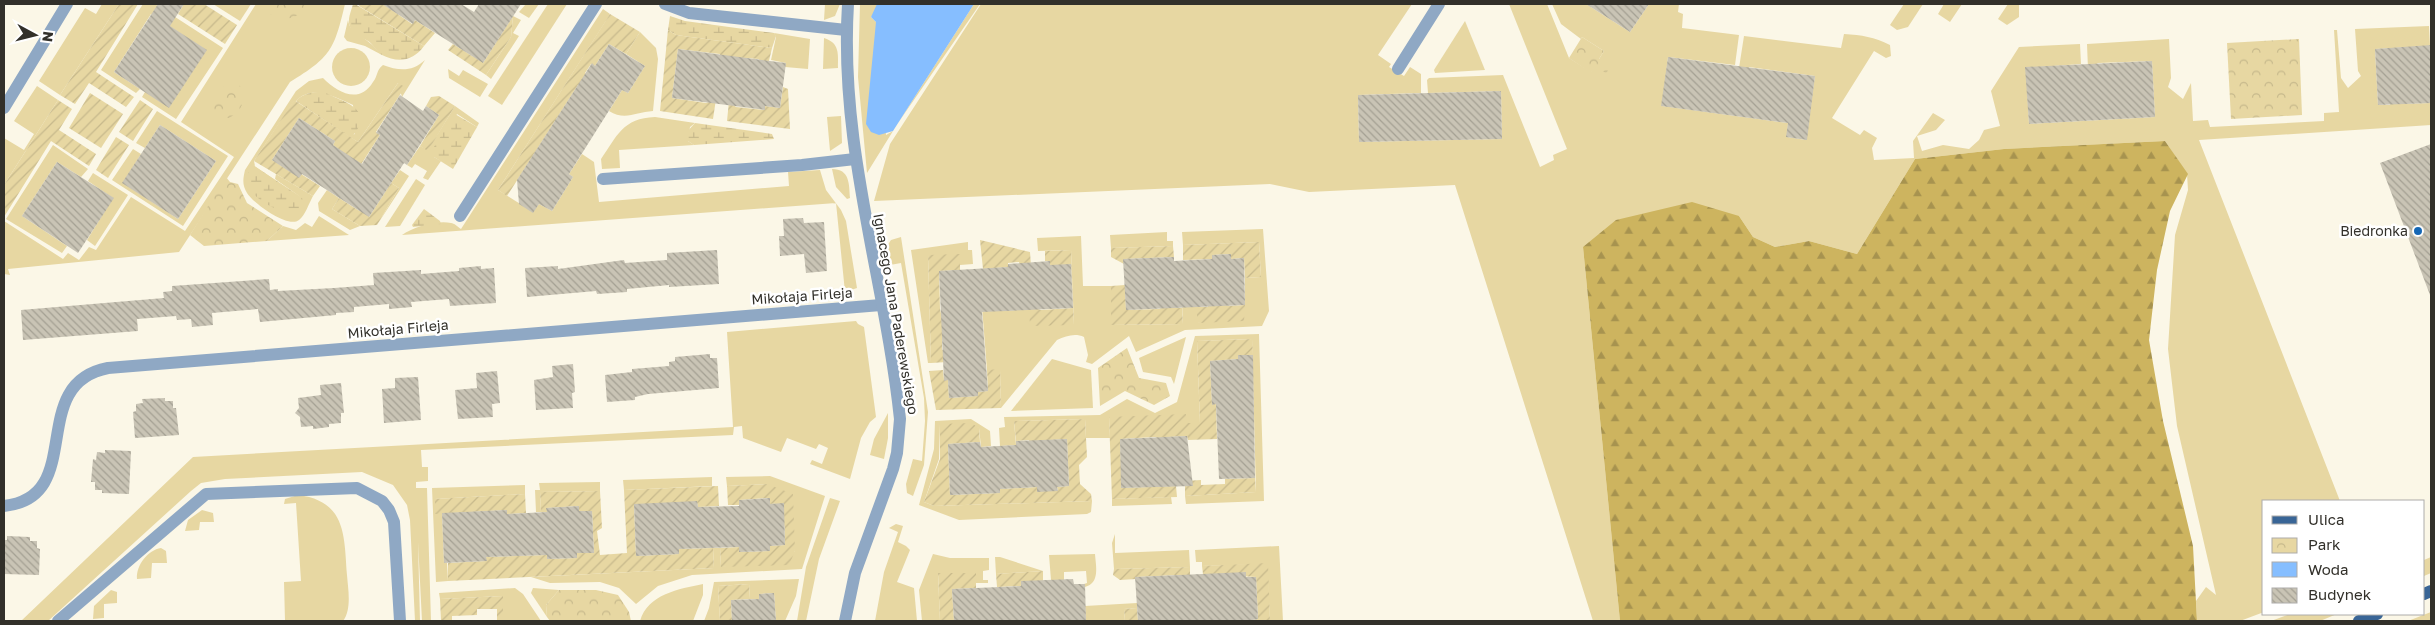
<svg xmlns="http://www.w3.org/2000/svg" width="2435" height="625" font-family="'Golos Text',sans-serif">
	<style>
		.grass { fill: #e7d7a2 }
		.forest { fill: url(#forest-firs) }
		.wetland { fill: url(#wetland-marsh) }
		.park { fill: url(#park-crowns) }
		.garden { fill: url(#garden-furrows) }
		.water { fill: #86beff }
		.building { fill: url(#building-back-hatch) }
		.lines { fill: none; stroke-linecap: round; stroke-linejoin: round }
		.minor { stroke: #8fa8c4; stroke-width: 12 }
		.major { stroke: #396596; stroke-width: 12 }
		.poi-dot { fill: #1567b5; stroke: #fff; stroke-width: 2 }
		.labels { text-anchor: middle; stroke-width: 5; stroke-linejoin: round; paint-order: stroke }
		.poi-label { font-size: 14px; fill: #32302a; stroke: #fff; text-anchor: end }
		.street-label { font-size: 14px; fill: #32302a; stroke: #fff }
	</style>
	<defs>
		<pattern id="forest-firs" width="22" height="20" patternUnits="userSpaceOnUse" patternTransform="scale(1.25)"><rect width="22" height="20" fill="#cdb45f"/><path d="M5 1l3.5 6h-7zM16 11l3.5 6h-7z" fill="#a7934f"/></pattern>
		<pattern id="wetland-marsh" width="20" height="14" patternUnits="userSpaceOnUse" patternTransform="scale(1.25)"><rect width="20" height="14" fill="#e7d7a2"/><path d="M1 5h8M5 5V1M11 12h8M15 12V8" fill="none" stroke="#c7b98c"/></pattern>
		<pattern id="park-crowns" width="20" height="18" patternUnits="userSpaceOnUse" patternTransform="scale(1.25)"><rect width="20" height="18" fill="#e7d7a2"/><path d="M2 6a3 3 0 1 1 6 0M12 15a3 3 0 1 1 6 0" fill="none" stroke="#c7b98c"/></pattern>
		<pattern id="garden-furrows" width="10" height="10" patternUnits="userSpaceOnUse" patternTransform="scale(1.25)"><rect width="10" height="10" fill="#e7d7a2"/><path d="M-1 1l2-2M0 10L10 0M9 11l2-2" fill="none" stroke="#c7b98c"/></pattern>
		<pattern id="building-back-hatch" width="6" height="6" patternUnits="userSpaceOnUse" patternTransform="scale(1.25)"><rect width="6" height="6" fill="#c9c4b5"/><path d="M-1 5l2 2M0 0l6 6M5-1l2 2" fill="none" stroke="#a4a093"/></pattern>
	</defs>
	<rect width="100%" height="100%" fill="#fbf7e7"/>
	<!-- grass -->
	<g class="grass">
		<polygon points="102,4 119,4 60,95 39,81 85,8 96,14"/>
		<polygon points="143,4 155,4 223,48 176,119 142,97 145,92 206,50 151,14 114,72 140,89 136,93 101,70"/>
		<polygon points="213,4 251,4 240,21"/>
		<path d="M256,4h89c-11,46 -14,53 -55,78l-111,170 -171,17 2,6 -6,-1v-53l59,38 5,-6 11,7 10,-13 7,3 35,-53 54,34 49,-74 -53,-35z"/>
		<polygon points="526,4 539,4 529,18 519,12"/>
		<polygon points="548,4 567,4 502,105 488,96"/>
		<polygon points="825,4 840,4 835,16 824,20"/>
		<polygon points="860,4 877,4 877,9 871,17 876,22 886,135 893,131 867,173 858,77"/>
		<polygon points="974,4 980,4 898,123"/>
		<path d="M981,4h431l-34,51 13,9 -2,3 15,9 6,-9 11,7v19l-63,2 1,47 143,-3 -1,-48 -73,2 -1,-13 2,-2 74,-3 37,92 14,-7 -1,-5 14,-6 -58,-145h38l22,54 22,14 13,-21 -22,-14 -1,2 -20,-15 -9,-20h34l44,28 19,-28h30l-1,8 5,2 -1,14 57,7 -4,30 -67,-8 -6,49 126,17 -1,14 19,3 9,-64 -66,-9v2l-10,-1 5,-32 97,12 3,-14c18,1 30,3 46,11l1,11 -5,2 -12,-7 -42,67 28,17 4,-5 13,8 -5,10 2,12 40,-2 -1,-17 20,-28 12,7 -9,10 -19,6 5,15 21,-6 26,4 10,-9 5,-10 16,-4 -9,-35 28,-44 61,-3 1,20 -55,4 3,56 126,-7 -3,-56 -54,2 -10,6 -1,-25 82,-5 2,39 -3,9 15,12 8,-16 2,38 15,-1 2,7 114,-6v-8l15,-1 -5,-82h3l4,48 7,10 13,-12 -3,-5 -3,-42 74,-3 1,20 -55,3 3,56h12v-5l11,4 30,-1v22l-232,15 141,361h-76v111l-24,9h-43l-1,-20 10,-14 10,8 -39,-169 -9,-77 7,-114 13,-45 -1,-16 -22,-33 -161,8 -89,10 -58,95 -48,-13 -34,6 -22,-10 -14,-21 -156,31 37,374h-27l-138,-436 -146,7 -39,-8 -396,17 16,-57z"/>
		<polygon points="1904,4 1923,4 1908,27 1897,30 1890,25"/>
		<polygon points="1944,4 1962,4 1950,22 1938,14"/>
		<polygon points="2008,4 2019,4 2019,17 2007,25 1998,19"/>
		<path d="M603,9l7,5 -1,2 -111,174 35,22 6,-8 13,7 21,-34 -4,-3 13,-20 12,8 5,40 190,-16 -1,-14 32,-2 6,20 15,20 5,11 11,67 -12,4 -9,-89 -434,32c11,-8 35,-15 49,-12 3,0 7,4 10,6z"/>
		<polygon points="513,16 521,20 513,33 519,36 491,79 486,75 511,37"/>
		<path d="M348,20c3,15 12,14 22,23 4,3 8,8 12,12l-17,-9 -18,-5 -3,-4z"/>
		<polygon points="1465,21 1485,70 1435,73 1434,70"/>
		<path d="M640,32l16,16 2,11 -5,52c-17,1 -28,10 -44,0l13,-21 6,3 17,-27 -19,-12z"/>
		<polygon points="774,33 810,39 808,69 785,67 786,63 771,60 776,37"/>
		<path d="M824,38c16,5 14,16 14,30l-15,1z"/>
		<circle cx="351" cy="67" r="19"/>
		<path d="M425,60l-23,37 -4,-14 -40,59 -10,-6 7,-2 -2,-29c-17,-8 -42,-21 -57,-4h-2l-40,60 1,5 -2,-1 49,33 -27,-19 1,-5 37,22c-4,7 -8,20 -14,24 -11,9 -46,-17 -52,-27 -5,-8 -4,-14 -2,-23l51,-79 13,-10 14,-3c14,14 36,27 50,4 5,-6 3,-12 10,-17 16,6 29,7 42,-5z"/>
		<polygon points="448,69 459,76 463,70 488,84 480,97 449,78"/>
		<polygon points="37,86 58,100 4,185 4,138 24,150 34,134 14,121"/>
		<polygon points="455,106 479,123 477,127 457,114 434,157 441,161 428,180 423,178 427,171 415,164 412,168 407,165 420,146 428,150"/>
		<polygon points="157,111 228,156 183,226 112,180 133,149 141,154 123,183 178,219 216,161 160,125 145,148 136,143"/>
		<polygon points="841,116 842,143 830,151 827,117"/>
		<path d="M655,117l40,6 -5,4 -2,14 6,4 -75,5 1,18 -18,1 -1,-10c16,-23 22,-41 54,-42z"/>
		<polygon points="53,145 88,169 81,177 57,162 22,216 67,246 62,253 6,219"/>
		<path d="M832,169c18,0 17,15 18,29l-3,1 -11,-12z"/>
		<polygon points="400,170 409,176 377,225 399,188 391,183"/>
		<polygon points="93,173 128,195 95,246 87,240 113,198 88,181"/>
		<polygon points="416,179 425,185 400,226 385,227"/>
		<polygon points="327,190 339,198 332,209 360,226 350,230 319,211 318,203"/>
		<polygon points="319,216 349,235 267,241 283,226 296,230 305,223 312,227"/>
		<path d="M1263,229l6,82 -7,15 -77,4 -49,22 -7,-16 -37,28 -6,-2 2,-7 -4,-18c-9,-4 -18,-1 -27,3l-56,68 -1,-38h-13l-5,-63c17,5 30,6 47,-1l45,19 -3,-75 -33,1 -1,-13 44,-2 2,50h28v39l72,-1 -1,-21 15,-1 1,21 47,-18v-27l16,-1 -2,-35 -76,3 -1,-13z"/>
		<polygon points="1167,232 1167,241 1173,241 1173,246 1111,248 1110,235"/>
		<polygon points="901,237 928,412 924,465 913,496 907,493 906,484 913,459 922,461 925,421 924,398 901,263 890,265 887,246 891,240"/>
		<polygon points="968,242 968,250 972,250 973,264 960,265 960,255 928,255 931,363 928,363 911,250"/>
		<polygon points="856,321 858,324 864,327 876,417 870,422 861,438 850,479 810,464 812,460 822,464 828,448 819,444 816,449 787,438 781,452 743,438 742,426 734,427 733,435 421,450 422,467 428,467 428,481 416,482 416,488 427,488 431,621 422,621 418,542 420,621 415,621 410,520 407,505 393,485 362,472 225,479 201,483 191,491 48,621 21,621 193,457 733,427 727,332"/>
		<polygon points="1259,334 1264,501 1186,504 1185,496 1256,492 1252,339 1197,341 1200,423 1186,423 1186,415 1109,418 1110,438 1086,438 1085,419 1014,421 1016,445 1000,446 999,428 1005,427 1004,417 1100,415 1127,399 1155,413 1177,402 1195,336"/>
		<polygon points="1186,337 1174,384 1171,377 1143,372 1139,358"/>
		<polygon points="1052,359 1091,370 1093,408 1011,411"/>
		<polygon points="888,413 888,438 884,459 870,455 874,439"/>
		<polygon points="971,419 990,431 991,446 981,447 979,428 940,424 939,459 924,502 934,506 1092,501 1091,512 1087,514 959,520 919,505 934,449 935,421"/>
		<polygon points="770,476 825,496 802,569 692,575 658,586 636,604 619,588 600,582 550,583 531,577 714,568 713,548 720,548 721,567 792,554 795,551 767,484 727,486 726,477"/>
		<polygon points="712,477 712,486 624,490 623,480"/>
		<polygon points="600,482 600,491 540,492 541,512 536,512 535,490 540,490 539,483"/>
		<polygon points="525,485 525,494 435,499 435,513 442,513 444,563 447,563 448,581 436,582 432,488"/>
		<path d="M298,495c49,6 46,42 49,80 1,14 5,34 -4,46h-58l-1,-39 17,-1 -5,-78 -12,1 1,-5z"/>
		<polygon points="1171,497 1172,504 1112,506 1112,499"/>
		<polygon points="830,498 840,501 819,559 806,621 797,621 806,567"/>
		<polygon points="202,510 213,513 214,522 200,522 199,530 185,531 188,520"/>
		<polygon points="896,524 903,526 898,542 906,546 910,550 897,582 914,588 917,621 875,621 884,572 898,532 889,528"/>
		<polygon points="1115,534 1115,553 1189,550 1190,567 1114,569 1112,543"/>
		<polygon points="1279,546 1283,621 1270,621 1267,564 1202,566 1202,562 1196,562 1195,550"/>
		<path d="M161,548l5,3 1,12h-15l-1,15 -14,1c-1,-14 11,-29 24,-31z"/>
		<polygon points="933,554 950,558 989,558 989,570 983,571 983,580 988,580 988,583 975,583 975,573 938,574 940,621 922,621 919,590"/>
		<path d="M1095,554c1,13 5,29 -10,33l-1,-3 3,-1 -1,-12 -22,1v8h-13l-2,-25z"/>
		<polygon points="995,557 1000,557 1043,571 996,574"/>
		<polygon points="2431,557 2431,573 2424,576 2424,560"/>
		<polygon points="799,579 796,596 785,621 776,621 774,593 759,594 759,599 750,599 749,584 718,586 720,621 704,621 709,608 714,582"/>
		<path d="M703,584v11l-10,26h-53c8,-27 39,-32 63,-37z"/>
		<polygon points="515,588 523,594 541,621 497,621 497,618 503,618 503,596 440,599 439,593"/>
		<polygon points="533,588 559,590 546,605 547,617 531,593"/>
		<polygon points="111,590 117,592 117,603 104,604 104,618 93,619 94,606"/>
		<polygon points="1137,603 1137,608 1124,609 1125,621 1086,621 1085,606"/>
		<polygon points="2431,612 2431,621 2408,621"/>
		<polygon points="2290,614 2337,614 2320,621 2271,621"/>
	</g>
	<!-- forest -->
	<polygon class="forest" points="2165,141 2188,174 2170,211 2157,270 2149,340 2163,421 2193,546 2197,621 1620,621 1583,247 1616,220 1692,202 1739,216 1753,237 1775,247 1809,241 1857,254 1915,159 2004,149"/>
	<!-- wetland -->
	<g class="wetland">
		<path d="M353,4h2l69,42c-10,14 -25,18 -42,9 -5,-3 -9,-11 -14,-14 -7,-4 -16,-5 -18,-14 -3,-8 1,-15 3,-23z"/>
		<polygon points="670,16 685,21 774,33 776,36 772,48 676,35 668,30"/>
		<path d="M324,92c18,10 53,16 28,45l-4,-1 -52,-35c7,-8 17,-9 28,-9z"/>
		<polygon points="455,114 477,127 453,169 434,157 432,150"/>
		<polygon points="695,123 772,134 774,139 694,145 688,141 686,133"/>
		<path d="M253,165l49,33 3,10 -5,6c-22,1 -68,-22 -47,-49z"/>
		<polygon points="424,209 440,221 441,224 413,227 412,225"/>
	</g>
	<!-- park -->
	<g class="park">
		<polygon points="276,4 306,4 299,15 284,20 270,14"/>
		<polygon points="1582,37 1604,51 1599,59 1611,67 1606,73 1595,67 1591,73 1569,58"/>
		<polygon points="2299,39 2302,115 2231,119 2227,43"/>
		<path d="M229,78l12,9c5,14 1,24 -12,31l-15,-1 -7,-5z"/>
		<polygon points="226,177 230,182 238,184 247,203 283,226 267,241 204,246 190,235"/>
		<polygon points="1127,348 1139,378 1166,383 1170,396 1154,405 1125,391 1100,406 1098,368"/>
		<polygon points="559,590 596,590 618,595 629,612 631,621 550,621 547,617 546,605"/>
	</g>
	<!-- garden -->
	<g class="garden">
		<polygon points="119,4 138,4 96,72 134,97 126,107 89,83 75,104 60,95"/>
		<polygon points="184,4 204,4 237,25 225,44 178,14"/>
		<polygon points="360,4 387,4 386,6 412,24 415,20 435,33 424,46 359,6"/>
		<polygon points="610,14 640,32 626,54 609,44 595,66 591,64 585,73 589,76 578,85 507,196 498,190"/>
		<polygon points="513,16 511,37 486,75 448,50 453,44 472,56 483,60 483,63"/>
		<polygon points="668,30 676,35 772,48 768,65 758,59 747,58 746,62 720,59 720,54 678,49 672,98 706,103 716,99 713,119 660,111"/>
		<polygon points="398,83 405,87 376,132 380,135 360,166 333,145 335,141 299,118 272,160 299,177 301,174 320,186 313,196 254,161 294,100 358,142"/>
		<polygon points="783,87 788,89 790,129 727,121 729,101 736,107 764,110 765,106 780,108"/>
		<polygon points="90,93 123,114 101,148 69,128"/>
		<polygon points="439,96 455,106 428,151 420,146 439,115 426,106 431,97"/>
		<polygon points="58,100 72,109 59,130 96,154 89,166 51,141 4,217 4,185"/>
		<polygon points="140,100 153,109 133,141 119,132"/>
		<polygon points="116,137 129,145 108,178 96,170"/>
		<polygon points="391,183 399,188 377,225 360,226 332,209 339,198 358,210 369,214 369,217"/>
		<polygon points="980,240 1030,252 1031,266 1020,267 1019,262 1008,263 1008,267 983,269"/>
		<polygon points="1259,242 1261,277 1245,278 1244,258 1231,259 1231,254 1212,255 1212,259 1183,260 1183,245"/>
		<polygon points="1173,246 1174,257 1124,259 1124,264 1111,257 1111,248"/>
		<polygon points="1071,250 1074,325 1030,326 1029,306 1041,310 1073,308 1071,265 1050,265 1050,261 1045,261 1045,251"/>
		<polygon points="960,254 960,270 939,271 940,309 946,337 942,337 942,350 947,350 947,362 931,363 928,255"/>
		<polygon points="1125,285 1126,310 1159,309 1171,303 1171,308 1182,308 1183,324 1111,325 1111,286"/>
		<polygon points="1227,301 1227,306 1245,305 1244,321 1197,323 1197,307 1208,307 1208,302"/>
		<polygon points="1252,339 1253,355 1238,355 1238,359 1210,361 1212,404 1216,404 1217,439 1188,440 1187,436 1168,437 1168,442 1155,437 1120,439 1122,488 1176,486 1177,497 1112,499 1109,417 1186,414 1186,423 1200,423 1197,341"/>
		<polygon points="1000,369 1001,408 936,410 929,371 943,370 944,380 948,380 949,398 977,396 978,392 988,391 987,370"/>
		<polygon points="1085,419 1087,457 1079,465 1080,484 1091,494 1092,501 934,506 924,502 940,459 940,424 971,423 979,428 980,442 948,444 950,495 1000,493 1000,489 1037,487 1058,490 1057,487 1069,486 1067,439 1050,440 1029,445 1029,440 1016,441 1014,421"/>
		<polygon points="1255,478 1256,492 1185,496 1185,481 1201,480 1201,485 1225,484 1225,479"/>
		<polygon points="767,484 793,494 795,551 789,565 721,567 720,548 739,547 739,552 770,551 770,546 785,545 784,503 770,504 769,498 739,500 739,505 728,505 727,486"/>
		<polygon points="718,486 719,506 698,507 697,502 634,505 636,556 679,554 679,549 713,548 714,568 448,581 448,563 486,561 486,557 547,555 547,559 577,558 577,553 594,552 592,511 579,511 578,506 547,508 547,512 541,512 540,492 600,491 602,528 597,531 600,555 627,553 624,490"/>
		<polygon points="525,494 526,513 507,514 507,510 435,514 435,499"/>
		<polygon points="1268,563 1270,621 1247,621 1258,619 1256,577 1203,574 1202,566"/>
		<polygon points="1190,567 1190,579 1178,575 1136,577 1136,579 1120,580 1113,575 1114,569"/>
		<polygon points="1043,571 1043,585 997,587 996,574"/>
		<polygon points="938,573 976,573 976,588 952,589 954,621 940,621"/>
		<polygon points="749,584 750,599 731,600 732,621 720,621 718,586"/>
		<polygon points="503,596 503,618 497,618 497,609 477,609 477,615 452,616 452,621 441,621 440,599"/>
		<polygon points="1137,608 1138,621 1125,621 1124,609"/>
	</g>
	<!-- water -->
	<polygon class="water" points="877,4 974,4 893,131 879,135 871,132 866,124 876,22 871,17"/>
	<!-- building -->
	<g class="building">
		<polygon points="158,4 184,4 170,26 207,50 169,108 114,72"/>
		<polygon points="382,4 461,4 474,12 479,4 521,4 483,63 415,20 413,24"/>
		<polygon points="1586,4 1649,4 1630,32"/>
		<polygon points="609,44 645,66 628,93 622,90 569,174 573,177 552,211 539,204 533,213 519,204 517,180 592,63 595,66"/>
		<polygon points="2431,45 2431,103 2378,105 2375,49"/>
		<polygon points="678,49 786,63 780,108 765,106 765,110 672,98"/>
		<polygon points="1668,57 1815,76 1807,140 1786,137 1788,123 1661,106"/>
		<polygon points="2152,61 2155,117 2029,124 2025,67"/>
		<polygon points="1501,91 1502,139 1359,142 1358,95"/>
		<polygon points="400,95 423,111 426,106 439,115 407,165 404,163 369,217 302,174 299,178 272,160 299,118 335,141 333,145 362,164 380,135 376,133"/>
		<polygon points="160,125 216,161 178,219 122,183"/>
		<polygon points="2431,144 2431,295 2430,295 2380,163"/>
		<polygon points="57,162 114,198 78,253 22,216"/>
		<polygon points="803,218 804,223 824,222 827,271 806,273 804,254 780,256 779,236 784,236 783,219"/>
		<polygon points="717,250 719,284 669,287 669,285 627,289 627,292 597,294 596,291 527,297 525,268 558,266 558,269 624,260 625,263 667,260 667,253"/>
		<polygon points="1231,254 1231,259 1244,258 1245,305 1126,310 1123,259 1174,257 1174,261 1212,259 1212,255"/>
		<polygon points="1050,261 1050,265 1071,264 1073,308 982,312 988,391 978,392 978,396 949,398 948,380 944,381 939,271 1008,267 1008,264"/>
		<polygon points="481,266 481,269 494,268 496,303 450,306 449,299 411,302 412,307 389,309 389,304 354,307 354,312 336,313 336,315 260,322 258,309 212,313 213,325 192,327 191,319 177,320 176,316 137,319 138,331 23,340 21,310 164,298 163,292 172,291 172,286 269,279 270,290 278,289 278,291 334,288 374,285 373,273 421,270 421,274 459,271 459,268"/>
		<polygon points="710,354 710,358 717,358 719,388 648,394 635,397 635,400 607,402 605,375 632,372 632,369 669,366 669,362 675,361 675,357"/>
		<polygon points="1238,355 1253,355 1255,478 1219,479 1216,404 1212,405 1210,361 1238,359"/>
		<polygon points="573,364 575,392 572,393 573,408 536,410 534,380 553,377 552,366"/>
		<polygon points="497,371 500,403 492,404 493,417 458,419 455,390 477,388 476,373"/>
		<polygon points="418,377 421,420 384,423 382,389 395,388 395,378"/>
		<polygon points="341,383 344,413 341,413 341,423 329,424 329,427 313,429 313,426 301,427 300,417 295,413 299,408 298,398 321,395 320,385"/>
		<polygon points="165,398 165,401 173,401 173,408 176,408 179,435 135,438 133,412 136,411 136,404 143,403 142,399"/>
		<polygon points="1187,436 1193,486 1121,488 1120,439"/>
		<polygon points="1067,439 1069,486 1057,487 1058,491 1037,492 1037,487 1000,489 1000,493 950,495 948,444 980,442 981,447 1016,445 1016,441"/>
		<polygon points="105,450 131,451 129,494 102,493 102,490 95,490 95,482 91,482 93,459 96,460 97,452 105,453"/>
		<polygon points="770,498 770,504 784,503 785,545 770,546 770,551 739,552 739,547 679,549 679,554 636,556 634,504 697,501 698,507 739,506 739,500"/>
		<polygon points="579,506 579,511 592,511 594,553 577,553 577,558 547,559 547,555 486,557 487,561 444,563 442,513 507,510 507,514 547,512 546,508"/>
		<polygon points="7,536 30,537 30,541 37,541 37,548 40,549 39,575 4,574 4,540 7,540"/>
		<polygon points="1246,572 1246,577 1256,577 1258,619 1247,621 1138,621 1135,577"/>
		<polygon points="1073,579 1074,584 1085,584 1086,621 954,621 952,589 1021,586 1021,581"/>
		<polygon points="774,593 776,621 732,621 731,600 759,599 759,594"/>
	</g>
	<g class="lines">
		<!-- minor -->
		<g class="minor">
			<polyline points="665,4 689,13 846,30"/>
			<polyline points="1398,69 1439,4"/>
			<polyline points="4,108 67,4"/>
			<polyline points="603,179 802,165 855,159"/>
			<polyline points="460,216 596,4"/>
			<path d="M4,506c84,-9 21,-122 104,-138l773,-63"/>
			<polyline points="58,621 206,494 357,488 382,501 389,510 394,522 400,621"/>
			<path d="M845,621l10,-48 38,-104 4,-16 3,-34c-15,-141 -61,-271 -52,-415"/>
		</g>
		<!-- major -->
		<g class="major">
			<polyline points="2424,594 2431,591"/>
			<polyline points="2359,621 2377,614"/>
		</g>
	</g>
	<!-- markers -->
	<circle class="poi-dot" cx="2418" cy="231" r="5"/>
	<g class="labels">
		<!-- poi labels -->
		<g class="poi-label">
			<text x="2408" y="236">Biedronka</text>
		</g>
		<!-- street labels -->
		<g class="street-label">
			<text transform="translate(802 296) rotate(-4)" y="5">Mikołaja Firleja</text>
			<text transform="translate(896 314) rotate(80)" y="5">Ignacego Jana Paderewskiego</text>
			<text transform="translate(398 329) rotate(-5)" y="5">Mikołaja Firleja</text>
		</g>
	</g>
	<!-- border -->
	<rect width="2435" height="625" fill="none" stroke="#32302a" stroke-width="10"/>
	<!-- legend -->
	<rect x="2262" y="500" width="162" height="115" fill="#ffffff" stroke="#adacaa"/>
	<rect x="2272" y="516" width="25" height="8" fill="#396596" stroke="#adacaa"/>
	<text x="2308" y="525" font-size="15" fill="#32302a">Ulica</text>
	<rect x="2272" y="538" width="25" height="15" fill="url(#park-crowns)" stroke="#adacaa"/>
	<text x="2308" y="550" font-size="15" fill="#32302a">Park</text>
	<rect x="2272" y="562" width="25" height="15" fill="#86beff" stroke="#adacaa"/>
	<text x="2308" y="575" font-size="15" fill="#32302a">Woda</text>
	<rect x="2272" y="588" width="25" height="15" fill="url(#building-back-hatch)" stroke="#adacaa"/>
	<text x="2308" y="600" font-size="15" fill="#32302a">Budynek</text>
	<!-- north arrow -->
	<g transform="translate(35 35) rotate(97)" stroke="#ffffff" stroke-width="4" paint-order="stroke">
	<path d="M0-4L9 19L0 12L-9 19Z" fill="#32302a"/>
	<text y="-8" font-size="14" font-weight="bold" text-anchor="middle" fill="#32302a">N</text>
	</g>
</svg>
